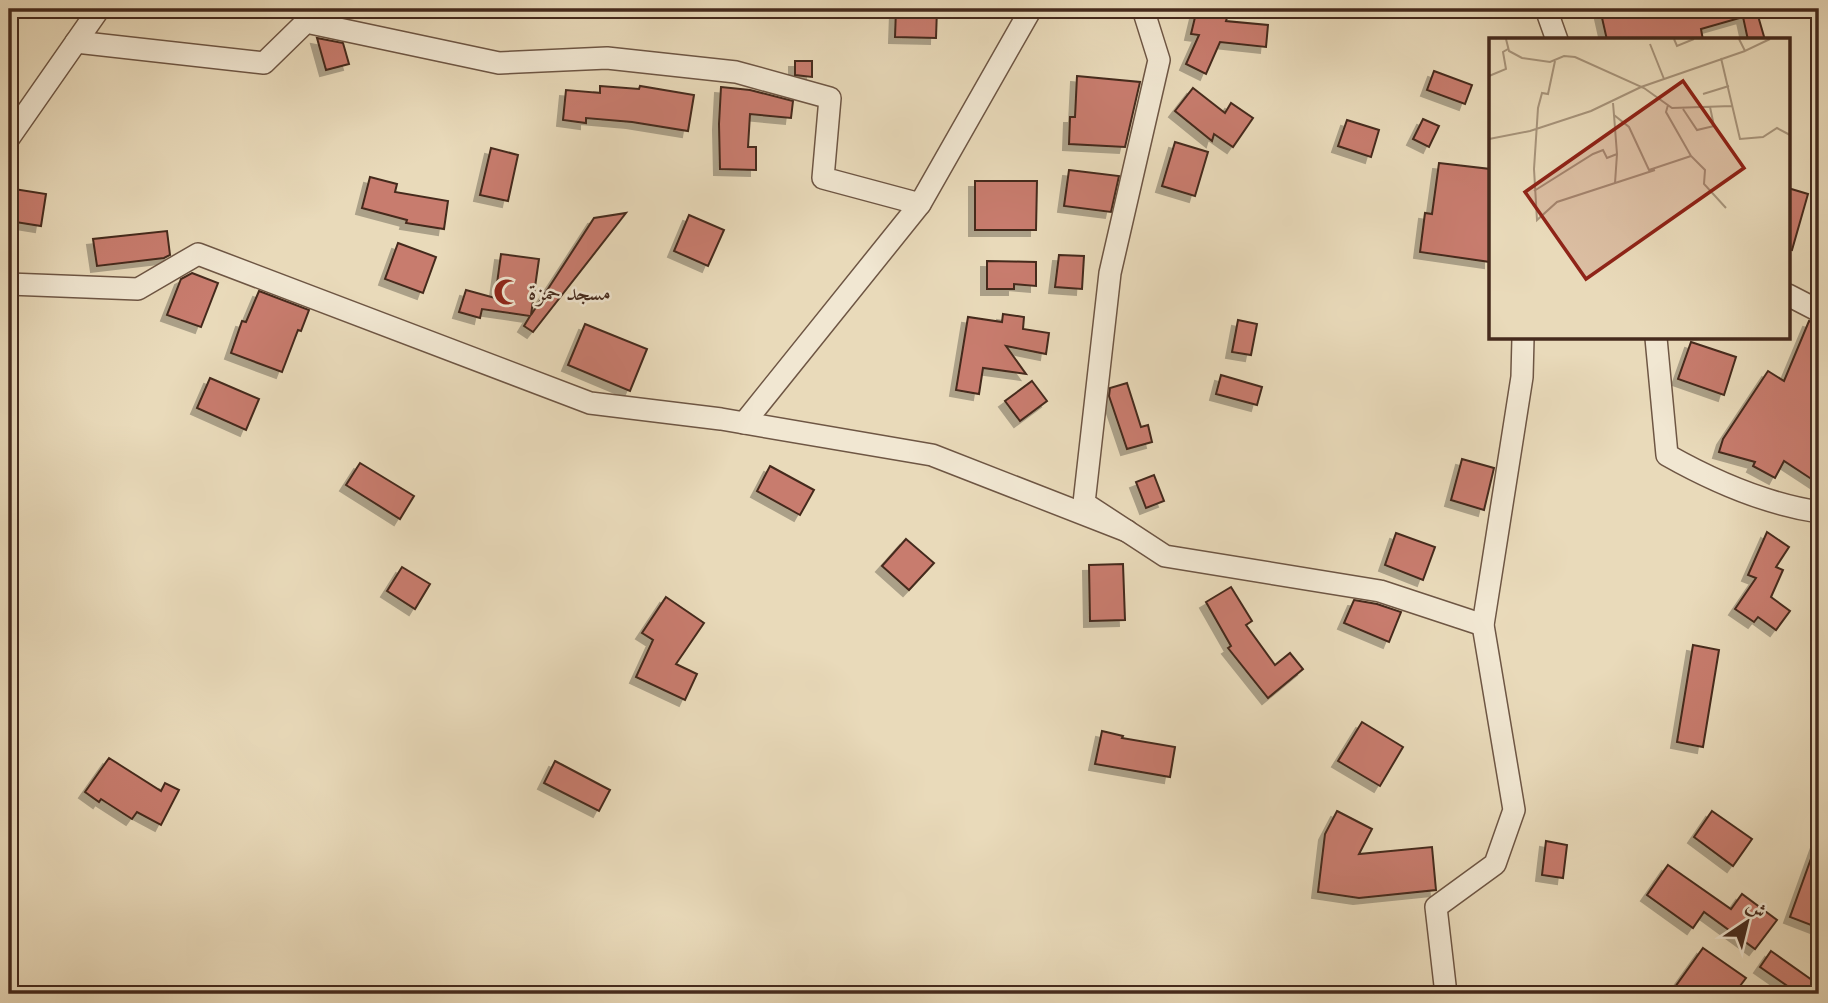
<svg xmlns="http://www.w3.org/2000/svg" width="1828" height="1003" font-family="'Libre Bodoni',Amiri,serif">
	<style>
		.building { fill: #c87b6e; stroke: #452a1d; stroke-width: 2; filter: url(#shadow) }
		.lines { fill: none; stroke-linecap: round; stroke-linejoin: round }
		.minor-casing { stroke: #6e5644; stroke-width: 24 }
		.minor { stroke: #f1e7d2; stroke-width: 21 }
		.labels { text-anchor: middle; stroke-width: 5; stroke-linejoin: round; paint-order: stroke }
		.poi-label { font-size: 23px; fill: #452a1d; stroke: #f1e7d2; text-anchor: start }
		.inset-road { fill: none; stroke: #a7947b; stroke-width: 2 }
		.view { fill: #8f2418; fill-opacity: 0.15; stroke: #8f2418; stroke-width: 3.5 }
		.inset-edge { fill: none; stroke: #452a1d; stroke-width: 3.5 }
	</style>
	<defs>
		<filter id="shadow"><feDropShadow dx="-6" dy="6" stdDeviation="0" flood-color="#0004"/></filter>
	</defs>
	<rect width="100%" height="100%" fill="#e9daba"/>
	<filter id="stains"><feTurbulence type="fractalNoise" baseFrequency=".00286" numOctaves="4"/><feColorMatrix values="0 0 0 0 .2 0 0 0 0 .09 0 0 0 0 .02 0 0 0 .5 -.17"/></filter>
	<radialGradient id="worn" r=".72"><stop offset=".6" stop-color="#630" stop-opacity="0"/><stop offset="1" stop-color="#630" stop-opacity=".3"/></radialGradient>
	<!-- building -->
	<g class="building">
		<polygon points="896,9 937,9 936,38 895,37"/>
		<polygon points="1197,9 1228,15 1226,21 1268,25 1266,47 1220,42 1206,74 1186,64 1199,35 1191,34"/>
		<polygon points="1600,9 1756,9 1765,40 1748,40 1743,17 1701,29 1703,40 1607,40"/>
		<polygon points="317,38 343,43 349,64 326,70"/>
		<polygon points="795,61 812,61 812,77 795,75"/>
		<polygon points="1434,71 1472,85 1465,104 1427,90"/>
		<polygon points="1077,76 1140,82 1125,147 1069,144 1070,117 1075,117"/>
		<polygon points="600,86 639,89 640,86 694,95 688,131 632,122 586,118 586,123 563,120 566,90 600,93"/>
		<polygon points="721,87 750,90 793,101 791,118 750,114 748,147 756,147 756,170 720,169 719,124"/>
		<polygon points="1193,88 1225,113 1231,103 1253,118 1233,147 1214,134 1212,141 1175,111"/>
		<polygon points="1423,119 1439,126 1429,147 1413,139"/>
		<polygon points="1347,120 1379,130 1371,157 1338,146"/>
		<polygon points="1175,142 1208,152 1195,196 1162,186"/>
		<polygon points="491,148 518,155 508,201 480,195"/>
		<polygon points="1439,163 1490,169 1490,262 1420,252 1425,213 1432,214"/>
		<polygon points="1069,170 1119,176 1111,212 1064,206"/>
		<polygon points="370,177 397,184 395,192 448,201 444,229 406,223 407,220 362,208"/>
		<polygon points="975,181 1037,181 1036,230 975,230"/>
		<polygon points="1788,188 1808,194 1792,250 1788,249"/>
		<polygon points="14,189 46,194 41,226 9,221"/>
		<polygon points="626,213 533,332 524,326 530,316 482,309 480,318 459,312 466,290 495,298 501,254 539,259 531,315 594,218"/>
		<polygon points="689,215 724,230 708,266 674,251"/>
		<polygon points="167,231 170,255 164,258 97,266 93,239"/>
		<polygon points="398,243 436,257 423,293 385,279"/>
		<polygon points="1059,255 1084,256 1082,289 1055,287"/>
		<polygon points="987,261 1036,262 1036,286 1014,284 1014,289 987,289"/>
		<polygon points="192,273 218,283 201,327 167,315 181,279"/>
		<polygon points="259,291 309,310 301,331 298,330 282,372 231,353 242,321 246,322"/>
		<polygon points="1003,314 1024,317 1023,329 1049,333 1046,354 1006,346 1026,374 983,368 979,394 956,390 968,317 1002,322"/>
		<polygon points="1238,320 1257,324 1251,355 1232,352"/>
		<polygon points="1809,321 1819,324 1819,484 1784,461 1775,478 1753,466 1755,462 1719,452 1723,439 1768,371 1784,381"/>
		<polygon points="585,324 647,349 630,391 568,365"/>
		<polygon points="1691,342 1736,357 1724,395 1678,379"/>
		<polygon points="1221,375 1262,387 1257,405 1216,394"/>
		<polygon points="210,378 259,399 246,430 197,408"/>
		<polygon points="1032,381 1047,401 1020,421 1005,401"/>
		<polygon points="1127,383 1141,427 1148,425 1152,442 1127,449 1109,396 1110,388"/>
		<polygon points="1462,459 1494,468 1484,510 1451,500"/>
		<polygon points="360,463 414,496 400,519 346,485"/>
		<polygon points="770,466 814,490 800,515 757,491"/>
		<polygon points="1154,475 1164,501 1146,508 1136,482"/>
		<polygon points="1767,532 1789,547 1776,567 1783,570 1771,597 1790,611 1776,630 1758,617 1754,622 1735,609 1756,578 1748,575"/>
		<polygon points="1396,533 1435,547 1423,580 1385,565"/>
		<polygon points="906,539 934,563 909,590 882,566"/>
		<polygon points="1123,564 1125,620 1090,621 1089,565"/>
		<polygon points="402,567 430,584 415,609 387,591"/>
		<polygon points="1231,587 1252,621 1246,625 1275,665 1290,653 1303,669 1268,698 1228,648 1231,646 1206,602"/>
		<polygon points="666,597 704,623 676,664 697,674 685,700 636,677 653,640 642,633"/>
		<polygon points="1354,600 1377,604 1401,612 1389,642 1344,623"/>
		<polygon points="1693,645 1719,650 1703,747 1677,742"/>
		<polygon points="1362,722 1403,747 1380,786 1338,761"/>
		<polygon points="1102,731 1123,736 1122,738 1175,747 1170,777 1095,764"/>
		<polygon points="109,758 161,791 165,783 179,790 161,825 137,812 132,819 101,799 99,802 85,792"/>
		<polygon points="555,761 610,790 599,811 544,783"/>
		<polygon points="1337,811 1372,829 1359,854 1432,847 1436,890 1359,898 1318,892 1325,834"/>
		<polygon points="1712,811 1752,839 1733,866 1694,837"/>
		<polygon points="1546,841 1567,845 1563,878 1542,875"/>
		<polygon points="1817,842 1819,843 1819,928 1790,917"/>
		<polygon points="1668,865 1731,909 1742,894 1777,920 1755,949 1704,912 1693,928 1647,895"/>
		<polygon points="1703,948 1746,978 1734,994 1670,994"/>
		<polygon points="1771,951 1819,985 1819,994 1799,994 1760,967"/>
	</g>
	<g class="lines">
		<!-- minor casing -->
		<g class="minor-casing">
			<g id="minor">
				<polyline points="1143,9 1159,60 1110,273 1084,503 1165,556 1380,591 1483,625"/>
				<polyline points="1546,9 1557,40"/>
				<polyline points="76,42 264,63 306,22 499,63 607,58 736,72 830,98 823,178 920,204 1031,9"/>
				<polyline points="9,138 99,9"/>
				<polyline points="9,284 138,289 198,254 590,403 721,419 932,455 1127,531"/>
				<polyline points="1788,295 1819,311"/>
				<path d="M1656,338l11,117c46,26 99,49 152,57"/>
				<polyline points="744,423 920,204"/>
				<polyline points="1446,994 1436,907 1495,864 1514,810 1483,625 1522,377 1523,338"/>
			</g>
		</g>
		<!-- minor -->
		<use href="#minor" class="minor"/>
	</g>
	<!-- icons -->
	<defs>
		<g id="mosque-bare" transform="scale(2.1)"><path d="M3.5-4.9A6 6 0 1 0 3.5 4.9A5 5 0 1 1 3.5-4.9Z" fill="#8f2418" stroke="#f1e7d2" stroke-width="2.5" paint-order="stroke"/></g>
	</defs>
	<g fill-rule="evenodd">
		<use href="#mosque-bare" x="507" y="292"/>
	</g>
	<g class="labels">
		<!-- poi labels -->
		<g class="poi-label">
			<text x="528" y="300">مسجد حمزة</text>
		</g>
	</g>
	<!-- overview -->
	<g transform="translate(1489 38)">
		<rect width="301" height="301" fill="#e9daba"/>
		<path class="inset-road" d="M17,1l3,12 13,7 28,4 14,-6 11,1 69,31 28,20 60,-2M185,1l3,7 17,-7M250,1l6,12 25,-12M161,6l14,35M232,20l19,81 23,-2 14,-9 13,7M66,23l-7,33 -6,-1 -4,15 -4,61 3,51 20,-18 98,-32M0,38l17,-7 -3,-17 5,-3M214,56l26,-8M124,65l1,12 15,12 20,43 42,-14M179,67l-2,7 25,44 14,14 -1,14 22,24M194,71l14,21 17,-4 -4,-19M0,101l41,-8 61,-20 50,-24 104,-36M126,145l2,-29M45,153l59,-37 10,-4 4,8 10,-4 -3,-39"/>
		<path class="view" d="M194,43l61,87 -158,111 -61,-87z"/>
		<rect width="301" height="301" class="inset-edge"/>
	</g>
	<!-- margin -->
	<rect width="1828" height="1003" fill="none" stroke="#e9daba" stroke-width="35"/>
	<rect x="10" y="10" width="1807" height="982" fill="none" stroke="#452a1d" stroke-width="3.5"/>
	<rect x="18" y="18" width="1793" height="968" fill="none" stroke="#452a1d" stroke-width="2"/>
	<!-- north arrow -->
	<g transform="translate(1747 922) rotate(35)" stroke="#f1e7d2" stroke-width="5" paint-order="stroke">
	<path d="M0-5L12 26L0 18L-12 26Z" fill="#452a1d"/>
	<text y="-10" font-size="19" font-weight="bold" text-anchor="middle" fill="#452a1d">ش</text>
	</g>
	<rect width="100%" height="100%" filter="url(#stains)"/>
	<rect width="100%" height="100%" fill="url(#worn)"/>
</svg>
